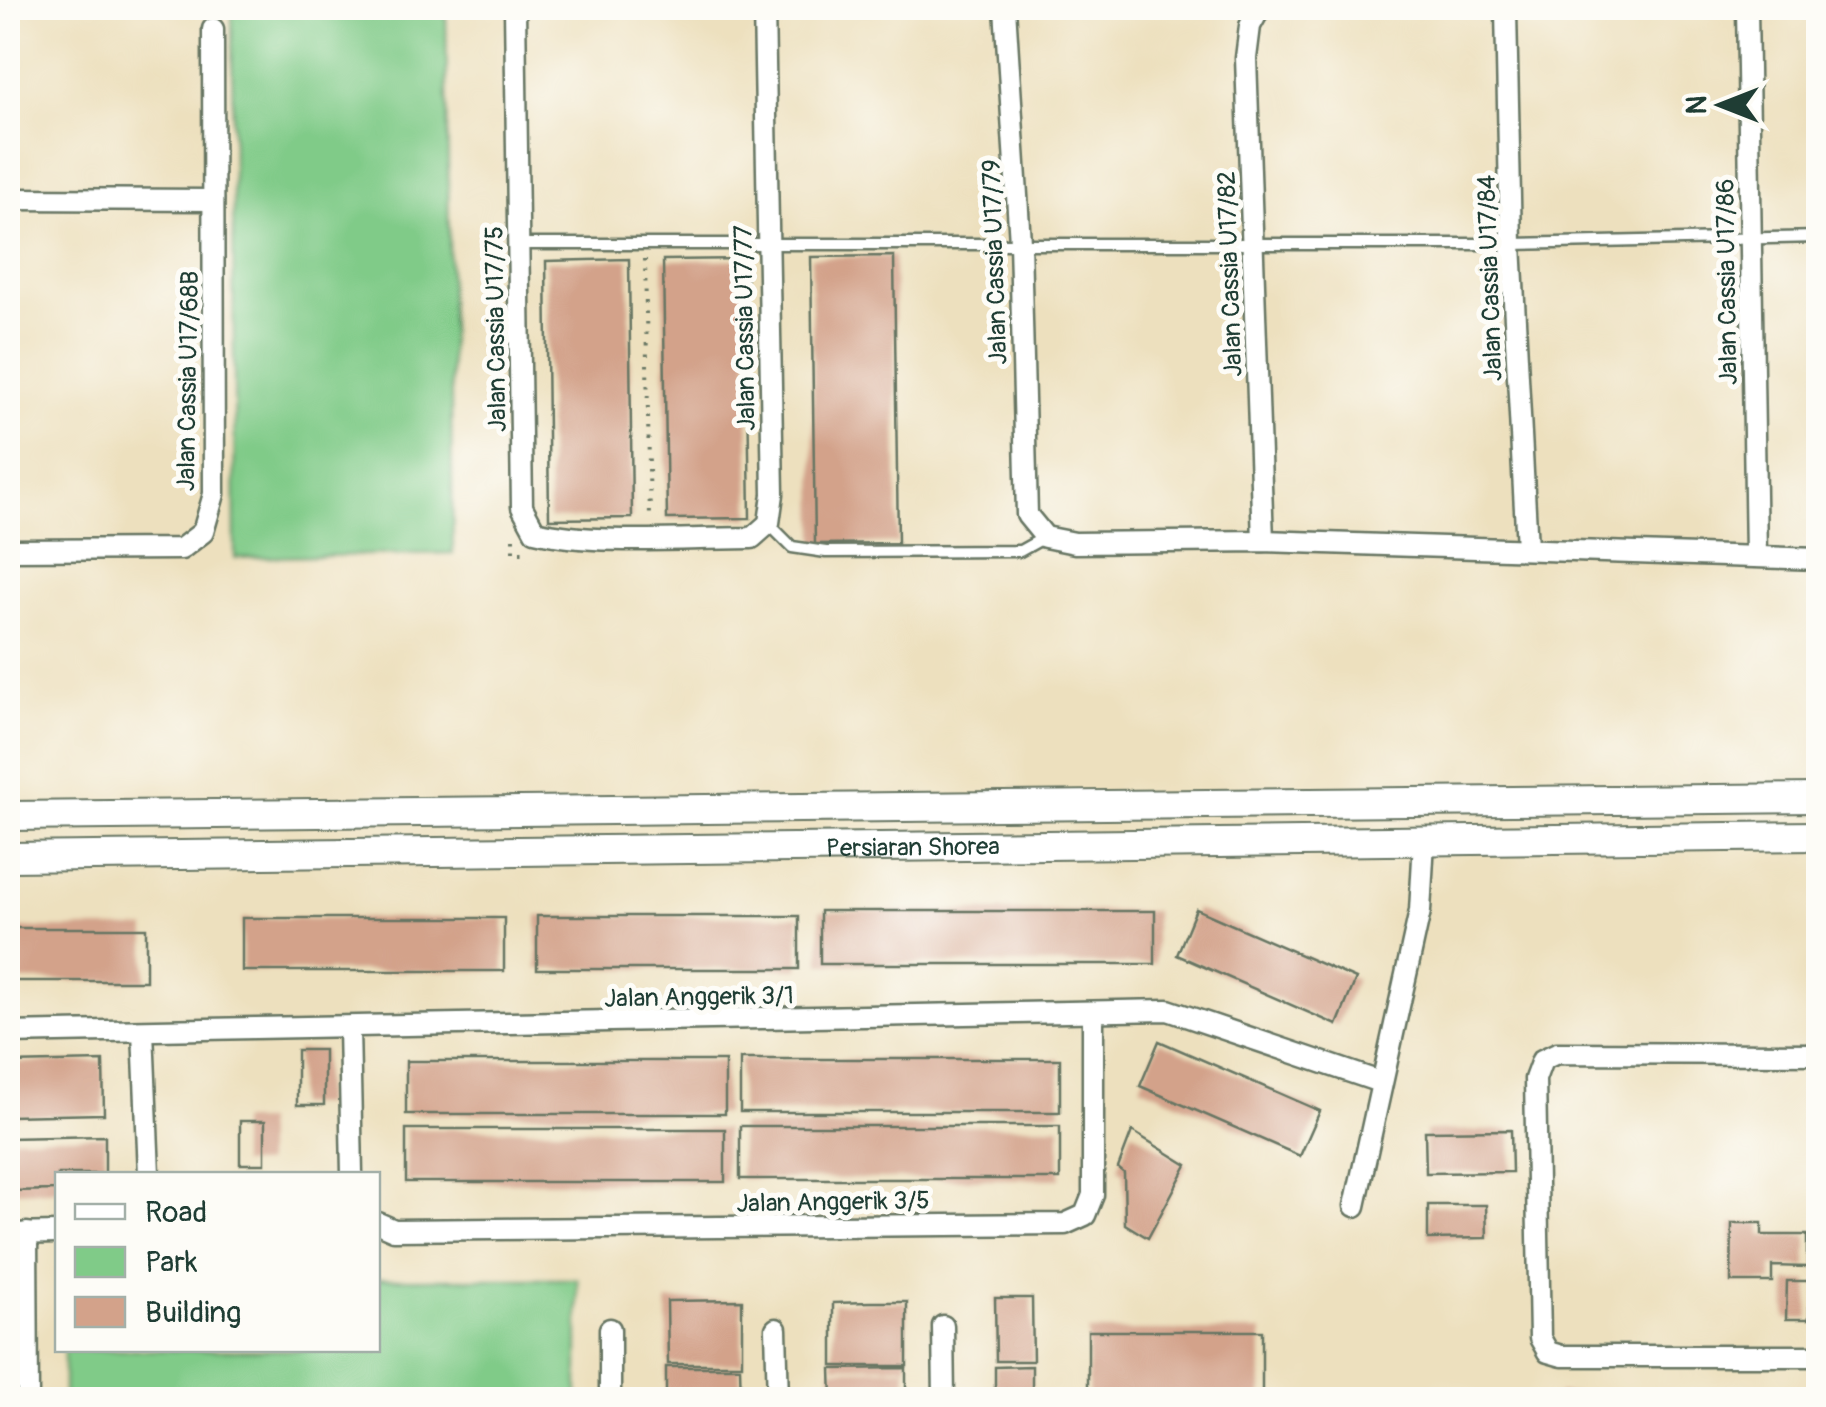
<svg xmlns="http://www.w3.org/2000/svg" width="1826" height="1407" font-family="Pangolin,sans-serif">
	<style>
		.green { fill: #80cb88; stroke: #50845e; stroke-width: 2.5 }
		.building { fill: #d3a28a }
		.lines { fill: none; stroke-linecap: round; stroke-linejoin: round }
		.lane-casing { stroke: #677664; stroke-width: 15 }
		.street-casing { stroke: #677664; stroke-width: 25 }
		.secondary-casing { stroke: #677664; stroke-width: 32 }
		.path { stroke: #677664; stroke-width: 4; stroke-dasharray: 2.5 8; stroke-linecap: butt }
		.lane { stroke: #fff; stroke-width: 10 }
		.street { stroke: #fff; stroke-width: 20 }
		.secondary { stroke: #fff; stroke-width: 28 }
		.labels { text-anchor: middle; stroke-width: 10; stroke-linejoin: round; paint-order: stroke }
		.street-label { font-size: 25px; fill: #1f3d34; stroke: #fdfcf7 }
	</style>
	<rect width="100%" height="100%" fill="#fdfcf7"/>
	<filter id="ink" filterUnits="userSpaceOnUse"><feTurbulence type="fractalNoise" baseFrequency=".01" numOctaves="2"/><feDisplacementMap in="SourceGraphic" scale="20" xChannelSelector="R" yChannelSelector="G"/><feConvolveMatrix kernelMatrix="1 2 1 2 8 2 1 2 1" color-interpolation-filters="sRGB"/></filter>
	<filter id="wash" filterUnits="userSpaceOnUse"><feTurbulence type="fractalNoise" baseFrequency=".0048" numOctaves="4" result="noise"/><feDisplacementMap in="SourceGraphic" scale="40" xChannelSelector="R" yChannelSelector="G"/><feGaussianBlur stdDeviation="2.25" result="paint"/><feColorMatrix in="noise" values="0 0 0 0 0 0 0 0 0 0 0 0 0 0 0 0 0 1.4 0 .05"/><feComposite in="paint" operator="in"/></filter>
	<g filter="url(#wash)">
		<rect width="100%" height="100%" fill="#ede0be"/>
		<!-- green -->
		<g class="green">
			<polygon points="232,8 446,8 453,553 235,558"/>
			<polygon points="378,1279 578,1279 578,1399 64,1399 64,1350 378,1350"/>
		</g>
		<g id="blocks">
			<!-- building -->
			<g class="building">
				<polygon points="894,256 898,543 815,544 811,257"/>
				<polygon points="629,259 632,518 549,519 546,261"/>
				<polygon points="746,259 750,518 667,519 663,260"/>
				<polygon points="1196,909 1356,979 1337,1025 1177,955"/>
				<rect x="820" y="911" width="335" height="53"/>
				<rect x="537" y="916" width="262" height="53"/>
				<rect x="242" y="918" width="262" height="53"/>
				<rect x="8" y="928" width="138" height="53"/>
				<polygon points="1159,1041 1320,1111 1300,1156 1140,1086"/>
				<rect x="297" y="1050" width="27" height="55"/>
				<rect x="740" y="1059" width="320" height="53"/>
				<polygon points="103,1061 104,1114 8,1116 8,1063"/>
				<rect x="406" y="1061" width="319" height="53"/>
				<rect x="240" y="1121" width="25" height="43"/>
				<rect x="740" y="1126" width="320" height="53"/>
				<rect x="406" y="1129" width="319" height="53"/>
				<polygon points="1511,1130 1512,1172 1426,1173 1425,1131"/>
				<polygon points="1132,1131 1187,1165 1148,1238 1125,1224 1124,1173 1118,1168"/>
				<polygon points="105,1136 105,1174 58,1174 58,1190 8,1191 8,1138"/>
				<polygon points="1428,1205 1486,1205 1487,1238 1428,1239"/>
				<polygon points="1732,1223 1762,1223 1762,1235 1807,1235 1807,1267 1772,1266 1772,1282 1731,1282"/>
				<polygon points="1787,1281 1809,1281 1809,1319 1786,1319"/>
				<polygon points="995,1298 1032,1298 1033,1361 996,1361"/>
				<polygon points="742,1300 742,1364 668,1364 667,1301"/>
				<polygon points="870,1302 907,1302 907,1366 833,1366 833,1303"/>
				<rect x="1088" y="1331" width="174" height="69"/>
				<polygon points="1032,1366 1032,1400 995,1400 995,1367"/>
				<polygon points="666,1367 740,1367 741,1400 666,1400"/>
				<polygon points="906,1368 906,1400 832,1400 831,1369"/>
				<rect x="1557" y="1393" width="44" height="7"/>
			</g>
		</g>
	</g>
	<g filter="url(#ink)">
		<use href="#blocks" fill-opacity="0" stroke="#677664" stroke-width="2.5"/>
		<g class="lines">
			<!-- lane casing -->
			<g class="lane-casing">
				<g id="lane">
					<polyline points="520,244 1511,244 1818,237"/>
					<polyline points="769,524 792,547 826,552 1020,551 1045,537"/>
					<polyline points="8,1333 27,1333"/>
				</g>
			</g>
			<!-- street casing -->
			<g class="street-casing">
				<g id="street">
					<path d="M515,8l7,499 13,24c61,15 152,7 217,7l17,-15 4,-29 -9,-486"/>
					<polyline points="1005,8 1020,242 1027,515 1045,537 1075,543 1263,541 1818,559"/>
					<polyline points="1260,8 1250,26 1246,58 1263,541"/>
					<polyline points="1502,8 1506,11 1511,244 1527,548"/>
					<polyline points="1747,8 1756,555"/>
					<polyline points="8,199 213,200"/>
					<polyline points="8,550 181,549 203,532 214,494 213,29"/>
					<polyline points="349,1027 352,1174"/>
					<polyline points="143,1031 149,1174"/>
					<polyline points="8,1033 1168,1010 1380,1082"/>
					<polyline points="1818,1054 1557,1053 1542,1060 1535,1079 1540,1338 1548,1352 1562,1356 1818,1356"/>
					<polyline points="1355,1206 1420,911 1424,841"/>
					<polyline points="378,1223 394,1230 1065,1224 1085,1215 1093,1195 1093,1014"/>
					<polyline points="27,1233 28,1400"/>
					<polyline points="8,1234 58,1233"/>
					<polyline points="943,1326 944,1400"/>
					<polyline points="610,1329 610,1400"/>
					<polyline points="776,1329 778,1400"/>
				</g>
			</g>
			<!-- secondary casing -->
			<g class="secondary-casing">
				<g id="secondary">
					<polyline points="8,816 1818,798"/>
					<path id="s1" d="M8,857l1810,-21"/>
				</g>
			</g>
			<!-- path -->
			<g class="path">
				<polyline points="645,259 650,519"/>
				<polyline points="513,538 513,552 525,552"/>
			</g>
			<!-- lane -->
			<use href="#lane" class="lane"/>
			<!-- street -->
			<use href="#street" class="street"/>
			<!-- secondary -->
			<use href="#secondary" class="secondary"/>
		</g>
	</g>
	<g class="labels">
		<!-- street labels -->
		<g class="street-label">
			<text transform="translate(994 262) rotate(-92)" y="9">Jalan Cassia U17/79</text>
			<text transform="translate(1229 274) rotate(-92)" y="9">Jalan Cassia U17/82</text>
			<text transform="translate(1489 278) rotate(-92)" y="9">Jalan Cassia U17/84</text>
			<text transform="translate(1726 282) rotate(-91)" y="9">Jalan Cassia U17/86</text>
			<text transform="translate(744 328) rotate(-91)" y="9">Jalan Cassia U17/77</text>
			<text transform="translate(495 329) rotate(-91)" y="9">Jalan Cassia U17/75</text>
			<text transform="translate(187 381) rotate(-89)" y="9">Jalan Cassia U17/68B</text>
			<text dy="9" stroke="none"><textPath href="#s1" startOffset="905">Persiaran Shorea</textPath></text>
			<text transform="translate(699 996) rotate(-1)" y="9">Jalan Anggerik 3/1</text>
			<text transform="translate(833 1201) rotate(-1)" y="9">Jalan Anggerik 3/5</text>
		</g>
	</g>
	<!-- margin -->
	<rect width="1826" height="1407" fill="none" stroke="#fdfcf7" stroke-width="40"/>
	<!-- legend -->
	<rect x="55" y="1172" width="325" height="180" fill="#fdfcf7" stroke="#a4b0a9" stroke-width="2.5"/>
	<rect x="75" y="1204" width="50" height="15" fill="#ffffff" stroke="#a4b0a9" stroke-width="2.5"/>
	<text x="145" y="1222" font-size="30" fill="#1f3d34">Road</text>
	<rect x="75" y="1247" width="50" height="30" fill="#80cb88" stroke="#a4b0a9" stroke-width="2.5"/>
	<text x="145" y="1272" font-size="30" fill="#1f3d34">Park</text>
	<rect x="75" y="1297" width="50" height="30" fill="#d3a28a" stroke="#a4b0a9" stroke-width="2.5"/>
	<text x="145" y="1322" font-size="30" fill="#1f3d34">Building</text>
	<!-- north arrow -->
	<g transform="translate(1721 105) rotate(270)" stroke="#fdfcf7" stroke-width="8" paint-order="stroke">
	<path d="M0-8L18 38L0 25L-18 38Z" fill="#1f3d34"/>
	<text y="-15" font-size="28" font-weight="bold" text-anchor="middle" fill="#1f3d34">N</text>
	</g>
</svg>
